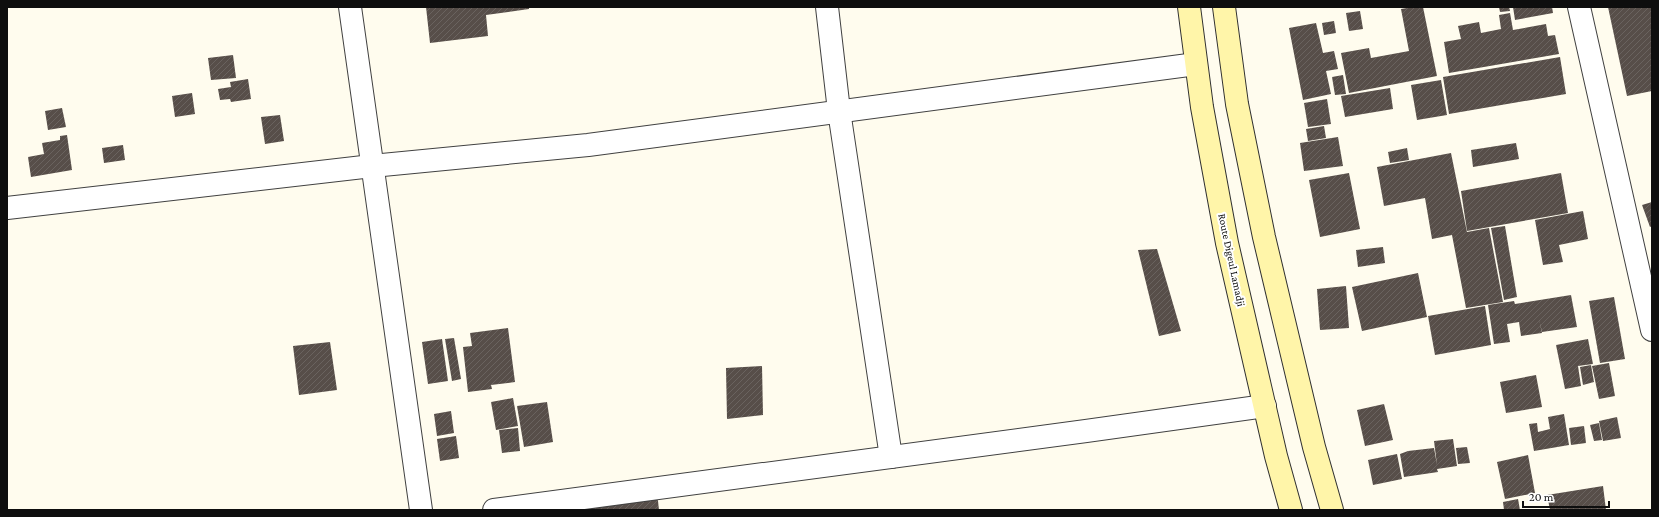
<svg xmlns="http://www.w3.org/2000/svg" width="1659" height="517" font-family="'Crimson Pro',serif">
	<style>
		.building { fill: url(#building-hatch) }
		.lines { fill: none; stroke-linecap: round; stroke-linejoin: round }
		.minor-casing { stroke: #414141; stroke-width: 24 }
		.secondary-casing { stroke: #303030; stroke-width: 24 }
		.minor { stroke: #fff; stroke-width: 22 }
		.secondary { stroke: #fff5a9; stroke-width: 22 }
		.labels { text-anchor: middle; stroke-width: 4; stroke-linejoin: round; paint-order: stroke }
		.street-label { font-size: 11px; fill: #0e0e0e; stroke: #fff }
	</style>
	<defs>
		<pattern id="building-hatch" width="6" height="6" patternUnits="userSpaceOnUse"><rect width="6" height="6" fill="#574e49"/><path d="M-1 1l2-2M0 6l6-6M5 7l2-2" fill="none" stroke="#6a635f"/></pattern>
	</defs>
	<rect width="100%" height="100%" fill="#fffcee"/>
	<!-- building -->
	<g class="building">
		<polygon points="426,7 529,7 529,9 486,15 488,36 430,43"/>
		<polygon points="1413,7 1423,7 1437,76 1349,93 1341,53 1369,48 1371,58 1409,51 1401,9"/>
		<polygon points="1499,7 1509,7 1510,11 1500,12"/>
		<polygon points="1513,7 1552,7 1553,13 1515,20"/>
		<polygon points="1608,7 1652,7 1652,91 1627,96"/>
		<polygon points="1360,11 1363,29 1349,31 1346,13"/>
		<polygon points="1510,13 1513,30 1546,24 1548,36 1555,35 1559,54 1449,73 1444,42 1461,39 1458,26 1479,22 1481,33 1501,29 1499,15"/>
		<polygon points="1334,21 1336,33 1324,35 1322,23"/>
		<polygon points="1316,23 1323,53 1334,51 1338,69 1326,71 1331,94 1303,100 1289,28"/>
		<polygon points="233,55 236,78 211,80 208,58"/>
		<polygon points="1560,57 1566,94 1449,114 1443,77"/>
		<polygon points="1343,75 1346,94 1335,95 1332,77"/>
		<polygon points="248,79 251,99 231,102 230,99 220,100 218,89 231,87 230,82"/>
		<polygon points="1441,80 1447,115 1417,120 1411,85"/>
		<polygon points="1390,88 1393,109 1345,117 1341,96"/>
		<polygon points="192,93 195,114 175,117 172,96"/>
		<polygon points="1327,99 1331,124 1308,127 1304,103"/>
		<polygon points="62,108 66,127 48,130 45,111"/>
		<polygon points="280,115 284,141 265,144 261,117"/>
		<polygon points="1324,126 1326,138 1308,141 1306,129"/>
		<polygon points="67,135 72,170 31,177 28,157 44,154 42,143 60,140 60,136"/>
		<polygon points="1338,137 1343,166 1304,171 1300,143"/>
		<polygon points="1516,143 1519,159 1473,167 1471,150"/>
		<polygon points="123,145 125,160 104,163 102,148"/>
		<polygon points="1407,148 1409,160 1390,163 1388,152"/>
		<polygon points="1451,153 1467,232 1489,228 1503,302 1466,308 1452,235 1432,239 1425,198 1384,206 1377,167"/>
		<polygon points="1349,173 1360,229 1320,237 1309,180"/>
		<polygon points="1561,173 1568,213 1467,231 1461,191"/>
		<polygon points="1652,202 1652,226 1650,227 1642,205"/>
		<polygon points="1583,211 1588,239 1559,245 1563,262 1543,265 1535,220"/>
		<polygon points="1505,226 1517,297 1504,300 1491,228"/>
		<polygon points="1383,247 1385,263 1358,267 1356,250"/>
		<polygon points="1157,249 1181,331 1159,336 1138,250"/>
		<polygon points="1418,273 1427,317 1362,331 1352,287"/>
		<polygon points="1346,286 1349,328 1320,330 1317,289"/>
		<polygon points="1571,295 1577,327 1542,332 1539,319 1542,333 1521,336 1519,322 1507,324 1510,342 1494,344 1488,305 1514,301 1515,304"/>
		<polygon points="1614,297 1625,359 1600,363 1589,301"/>
		<polygon points="1485,306 1491,345 1435,355 1428,316"/>
		<polygon points="508,328 515,382 491,385 492,389 468,392 463,347 472,346 470,333"/>
		<polygon points="454,338 461,379 452,381 445,339"/>
		<polygon points="442,339 448,381 428,384 422,342"/>
		<polygon points="1588,339 1593,364 1578,366 1581,386 1565,389 1556,345"/>
		<polygon points="330,342 337,390 299,395 293,346"/>
		<polygon points="1609,363 1615,396 1599,399 1592,366"/>
		<polygon points="1591,365 1594,382 1583,385 1580,367"/>
		<polygon points="762,366 763,415 727,419 726,368"/>
		<polygon points="1536,375 1542,407 1506,413 1500,382"/>
		<polygon points="513,398 518,426 496,430 491,402"/>
		<polygon points="547,402 553,442 524,447 517,406"/>
		<polygon points="1384,404 1393,440 1365,446 1357,410"/>
		<polygon points="451,411 454,433 437,436 434,414"/>
		<polygon points="1564,414 1569,445 1534,451 1529,424 1537,423 1538,432 1550,429 1548,417"/>
		<polygon points="1617,417 1621,438 1603,441 1599,421"/>
		<polygon points="1599,423 1602,440 1594,441 1590,425"/>
		<polygon points="1584,426 1586,443 1571,445 1569,428"/>
		<polygon points="518,428 520,451 502,453 499,430"/>
		<polygon points="456,436 459,458 440,461 437,439"/>
		<polygon points="1453,439 1457,466 1437,469 1438,472 1404,477 1400,454 1408,451 1434,448 1437,465 1434,441"/>
		<polygon points="1467,447 1470,463 1458,464 1456,448"/>
		<polygon points="1397,454 1402,479 1373,485 1368,460"/>
		<polygon points="1528,455 1535,493 1505,499 1497,462"/>
		<polygon points="1603,486 1606,510 1550,510 1547,495"/>
		<polygon points="657,492 659,510 564,510"/>
		<polygon points="1518,499 1520,510 1504,510 1503,502"/>
	</g>
	<g class="lines">
		<!-- minor casing -->
		<g class="minor-casing">
			<g id="minor">
				<polyline points="350,7 421,510"/>
				<polyline points="827,7 839,111 891,457"/>
				<polyline points="1579,7 1652,330"/>
				<polyline points="7,208 372,166 588,145 1196,64"/>
				<polyline points="494,510 1086,431 1265,406"/>
			</g>
		</g>
		<!-- secondary casing -->
		<g class="secondary-casing">
			<g id="secondary">
				<polyline points="1189,7 1202,107 1227,243 1276,456 1291,510"/>
				<polyline points="1224,7 1237,104 1264,237 1314,447 1332,510"/>
			</g>
		</g>
		<!-- minor -->
		<use href="#minor" class="minor"/>
		<!-- secondary -->
		<use href="#secondary" class="secondary"/>
	</g>
	<g class="labels">
		<!-- street labels -->
		<g class="street-label">
			<text transform="translate(1232 260) rotate(78)" y="4">Route Digeul Lamadji</text>
		</g>
	</g>
	<!-- border -->
	<rect width="1659" height="517" fill="none" stroke="#0e0e0e" stroke-width="16"/>
	<!-- scale -->
	<path d="M1523 501v6h86v-6" fill="none" stroke="#0e0e0e" stroke-width="2"/>
	<text x="1529" y="501" font-size="12" fill="#0e0e0e" stroke="#ffffff" stroke-width="3" paint-order="stroke">20 m</text>
</svg>
